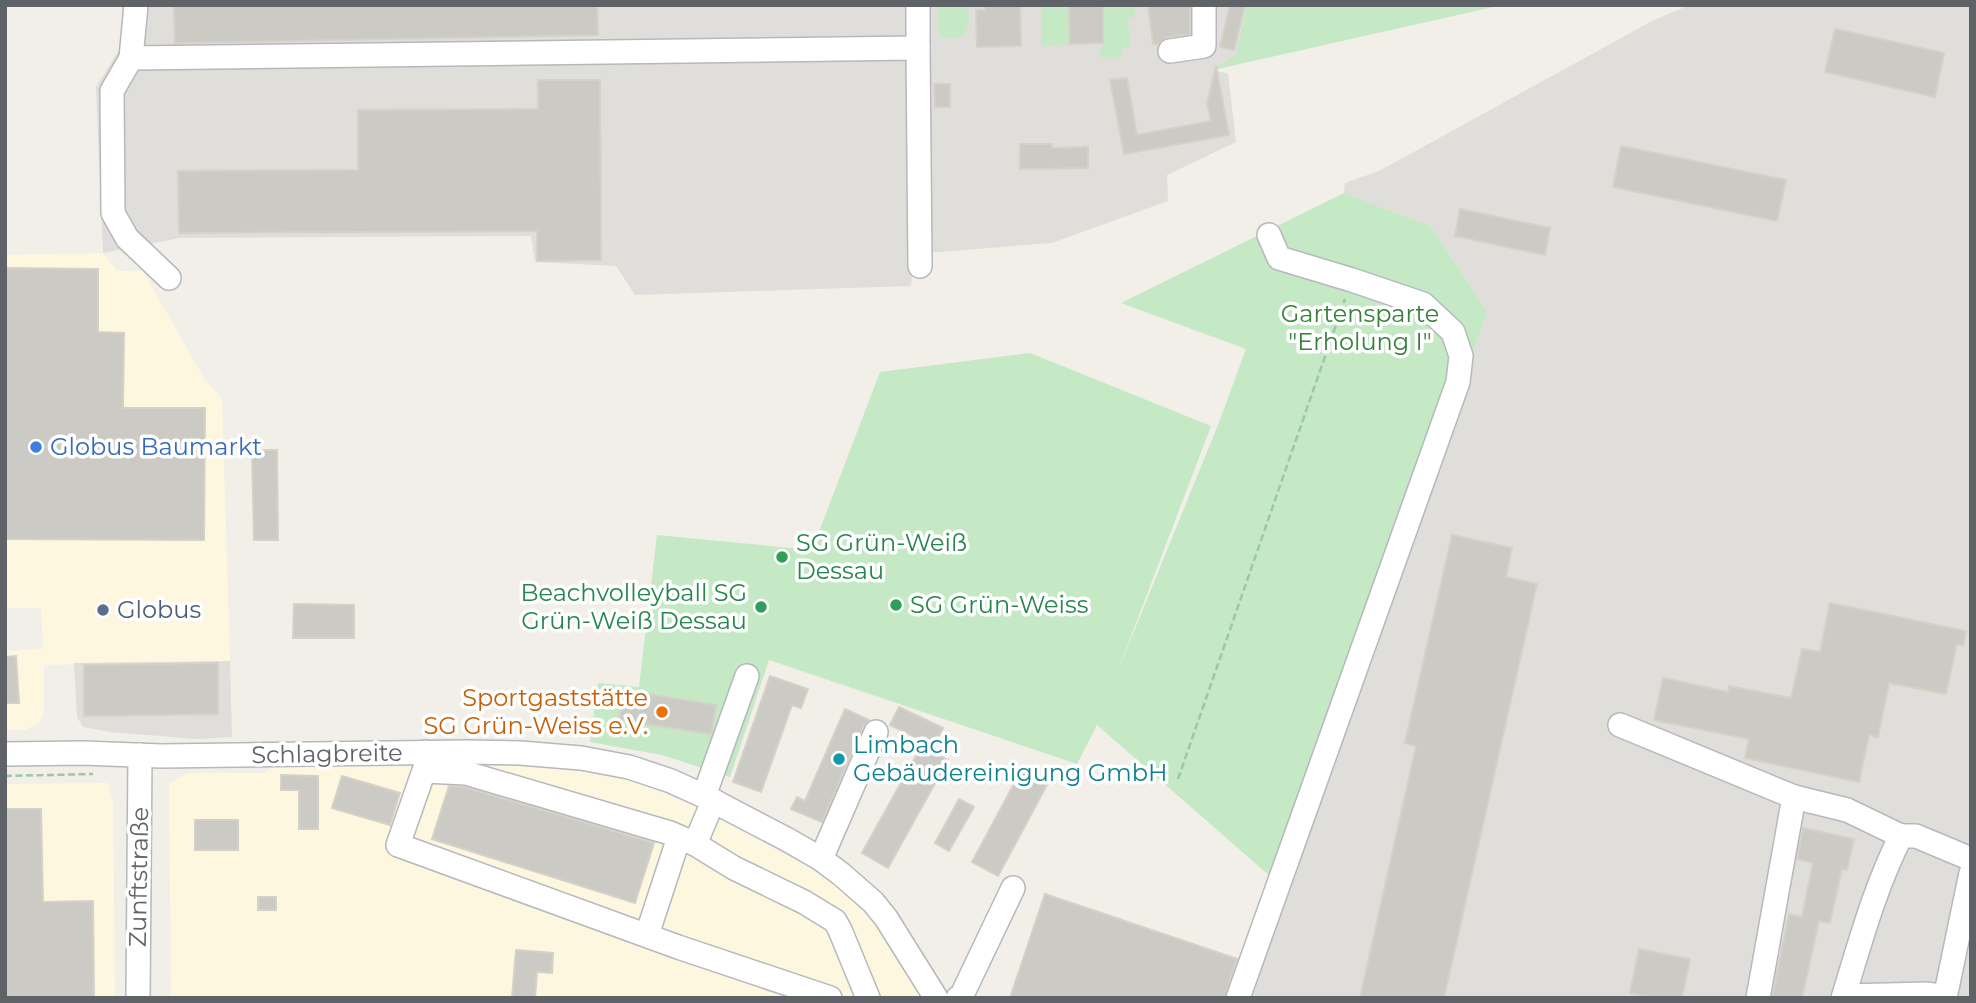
<svg xmlns="http://www.w3.org/2000/svg" width="1976" height="1003" font-family="Montserrat,sans-serif">
	<style>
		.commercial { fill: #fef7e0 }
		.industrial { fill: #e0deda }
		.green { fill: #c5e8c5 }
		.building { fill: #cccac5; stroke: #d6d1c6; stroke-width: 2 }
		.lines { fill: none; stroke-linecap: round; stroke-linejoin: round }
		.minor-casing { stroke: #b5b8bc; stroke-width: 26 }
		.path { stroke: #9cc7a9; stroke-width: 2.5; stroke-dasharray: 7 3.5; stroke-linecap: butt }
		.minor { stroke: #fff; stroke-width: 23 }
		.shop-dot { fill: #3f7fe0; stroke: #fff; stroke-width: 2.5 }
		.leisure-dot { fill: #2e9e5b; stroke: #fff; stroke-width: 2.5 }
		.service-dot { fill: #5c6f8a; stroke: #fff; stroke-width: 2.5 }
		.food-dot { fill: #e8710a; stroke: #fff; stroke-width: 2.5 }
		.culture-dot { fill: #0f9aa8; stroke: #fff; stroke-width: 2.5 }
		.labels { text-anchor: middle; stroke-width: 7; stroke-linejoin: round; paint-order: stroke }
		.park-label { font-size: 24px; fill: #348238; stroke: #fff }
		.shop-label { font-size: 24px; fill: #366cbe; stroke: #fff; text-anchor: start }
		.leisure-label { font-size: 24px; fill: #27864d; stroke: #fff; text-anchor: start }
		.service-label { font-size: 24px; fill: #4e5e75; stroke: #fff; text-anchor: start }
		.food-label { font-size: 24px; fill: #c56008; stroke: #fff; text-anchor: end }
		.culture-label { font-size: 24px; fill: #0d838f; stroke: #fff; text-anchor: start }
		.street-label { font-size: 24px; fill: #5f6368; stroke: #fff }
	</style>
	<rect width="100%" height="100%" fill="#f1efe8"/>
	<!-- commercial -->
	<g class="commercial">
		<polygon points="103,253 117,271 143,271 205,380 222,398 230,661 44,665 44,714 39,723 25,730 5,730 5,651 43,649 41,608 5,608 5,255"/>
		<polygon points="525,766 605,773 648,786 700,809 837,882 874,919 924,998 171,998 169,784 188,773 265,773 271,767"/>
		<polygon points="108,783 113,801 115,998 5,998 5,784"/>
	</g>
	<!-- industrial -->
	<g class="industrial">
		<polygon points="127,5 1247,5 1236,54 1214,70 1228,74 1236,142 1167,175 1168,201 1052,243 914,254 911,286 635,295 616,266 535,262 531,236 180,238 103,253 96,87 126,39"/>
		<polygon points="1690,5 1971,5 1971,998 1249,998 1487,312 1431,226 1344,193 1345,183 1379,171 1652,21"/>
		<polygon points="230,661 232,737 197,739 110,732 83,727 77,717 74,663"/>
	</g>
	<!-- green -->
	<g class="green">
		<polygon points="938,5 968,5 969,23 965,33 957,38 942,37 938,32"/>
		<polygon points="1041,5 1069,5 1070,44 1041,47"/>
		<polygon points="1103,5 1135,5 1135,16 1128,19 1130,47 1122,47 1122,57 1099,57 1103,43"/>
		<polygon points="1247,5 1502,5 1213,70 1236,54"/>
		<polygon points="1344,193 1431,226 1487,312 1286,890 1097,725 1077,764 769,660 730,777 662,755 590,742 598,683 639,687 657,535 812,550 880,372 1030,353 1211,426 1117,673 1218,425 1246,349 1121,303"/>
	</g>
	<!-- building -->
	<g class="building">
		<polygon points="174,5 597,5 598,35 175,43"/>
		<polygon points="985,5 1020,5 1021,46 977,47 976,10 985,10"/>
		<polygon points="1069,5 1103,5 1103,43 1070,44"/>
		<polygon points="1148,5 1190,5 1190,34 1168,37 1158,44 1153,44"/>
		<polygon points="1230,5 1245,5 1234,50 1220,47"/>
		<polygon points="1835,29 1944,53 1935,97 1825,72"/>
		<polygon points="1216,66 1229,135 1124,154 1110,80 1127,78 1137,135 1211,121 1207,103"/>
		<polygon points="538,80 600,80 601,260 537,261 537,231 179,233 178,171 358,170 358,110 538,109"/>
		<polygon points="934,84 950,84 950,107 935,107"/>
		<polygon points="1020,144 1052,144 1052,148 1088,147 1088,168 1020,169"/>
		<polygon points="1621,146 1786,180 1777,221 1613,187"/>
		<polygon points="1460,209 1550,228 1545,255 1455,236"/>
		<polygon points="5,268 98,269 98,332 124,333 123,408 205,408 204,540 5,539"/>
		<polygon points="252,450 277,450 278,540 254,540"/>
		<polygon points="1452,535 1512,548 1506,577 1537,584 1444,998 1360,998 1416,746 1405,743"/>
		<polygon points="1830,603 1966,631 1963,646 1957,644 1946,694 1889,683 1878,737 1869,735 1859,782 1745,758 1749,739 1654,720 1663,678 1728,692 1729,686 1791,698 1802,649 1820,652"/>
		<polygon points="294,604 354,605 354,638 293,638"/>
		<polygon points="16,656 19,703 5,703 5,657"/>
		<polygon points="218,663 218,714 84,716 84,665"/>
		<polygon points="770,676 808,689 801,708 792,705 761,792 733,782"/>
		<polygon points="604,687 716,705 711,734 619,720 622,705 602,702"/>
		<polygon points="899,707 943,728 934,746 890,725"/>
		<polygon points="845,709 869,720 863,726 822,822 791,809 797,797 805,801"/>
		<polygon points="922,745 948,760 888,868 862,853"/>
		<polygon points="1022,769 1048,783 998,876 972,862"/>
		<polygon points="281,775 318,776 318,829 299,829 299,790 281,790"/>
		<polygon points="342,776 400,793 390,825 332,808"/>
		<polygon points="449,786 464,787 654,843 635,903 432,839"/>
		<polygon points="959,799 974,807 949,851 935,843"/>
		<polygon points="5,809 41,809 43,902 93,901 94,998 5,998"/>
		<rect x="195" y="820" width="43" height="30"/>
		<polygon points="1803,828 1854,839 1847,870 1842,869 1830,923 1819,921 1802,998 1772,998 1789,914 1802,917 1813,863 1797,859"/>
		<polygon points="1045,894 1237,959 1224,998 1010,998"/>
		<rect x="258" y="897" width="18" height="13"/>
		<polygon points="1639,949 1690,959 1682,998 1652,998 1630,993"/>
		<polygon points="516,950 553,953 552,973 537,972 535,998 512,998"/>
	</g>
	<g class="lines">
		<!-- minor casing -->
		<g class="minor-casing">
			<g id="minor">
				<polyline points="136,5 131,58 112,91 113,213 127,238 169,278"/>
				<polyline points="918,48 920,266"/>
				<polyline points="1170,51 1204,46 1204,5"/>
				<polyline points="131,58 918,48 918,5"/>
				<polyline points="1620,725 1794,797 1758,998"/>
				<polyline points="425,752 427,762 398,845 678,947 830,998"/>
				<polyline points="5,754 83,753 161,756 466,752 520,753 581,758 629,767 671,781 704,796 788,840 821,859 841,874 873,902 886,918 936,998"/>
				<polyline points="424,771 466,773 670,833 695,844 734,868 804,902 835,921 840,930 868,998"/>
				<polyline points="704,796 747,676"/>
				<polyline points="1794,797 1847,810 1901,836"/>
				<polyline points="695,844 709,811 716,802"/>
				<polyline points="821,859 876,732"/>
				<polyline points="647,935 679,837"/>
				<polyline points="1844,996 1928,994 1945,997"/>
				<polyline points="138,998 140,755"/>
				<polyline points="958,998 962,995 1013,888"/>
				<polyline points="1238,998 1458,382 1461,356 1453,332 1423,304 1352,280 1279,258 1269,235"/>
				<path d="M1843,998c17,-55 32,-111 58,-162h15l55,23"/>
				<polyline points="1945,998 1971,873"/>
			</g>
		</g>
		<!-- path -->
		<g class="path">
			<polyline points="5,776 93,774"/>
			<polyline points="1178,779 1345,299"/>
		</g>
		<!-- minor -->
		<use href="#minor" class="minor"/>
	</g>
	<!-- markers -->
	<circle class="shop-dot" cx="36" cy="447" r="7"/>
	<g class="leisure-dot">
		<circle cx="782" cy="557" r="7"/>
		<circle cx="896" cy="605" r="7"/>
		<circle cx="761" cy="607" r="7"/>
	</g>
	<circle class="service-dot" cx="103" cy="610" r="7"/>
	<circle class="food-dot" cx="662" cy="712" r="7"/>
	<circle class="culture-dot" cx="839" cy="759" r="7"/>
	<g class="labels">
		<!-- park labels -->
		<g class="park-label">
			<text x="1360" y="322">Gartensparte<tspan x="1360" dy="28">"Erholung I"</tspan></text>
		</g>
		<!-- shop labels -->
		<g class="shop-label">
			<text x="50" y="455">Globus Baumarkt</text>
		</g>
		<!-- leisure labels -->
		<g class="leisure-label">
			<text x="796" y="551">SG Grün-Weiß<tspan x="796" dy="28">Dessau</tspan></text>
			<text x="747" y="601" text-anchor="end">Beachvolleyball SG<tspan x="747" dy="28">Grün-Weiß Dessau</tspan></text>
			<text x="910" y="613">SG Grün-Weiss</text>
		</g>
		<!-- service labels -->
		<g class="service-label">
			<text x="117" y="618">Globus</text>
		</g>
		<!-- food labels -->
		<g class="food-label">
			<text x="648" y="706">Sportgaststätte<tspan x="648" dy="28">SG Grün-Weiss e.V.</tspan></text>
		</g>
		<!-- culture labels -->
		<g class="culture-label">
			<text x="853" y="753">Limbach<tspan x="853" dy="28">Gebäudereinigung GmbH</tspan></text>
		</g>
		<!-- street labels -->
		<g class="street-label">
			<text transform="translate(327 754) rotate(-1)" y="8">Schlagbreite</text>
			<text transform="translate(139 877) rotate(-89)" y="8">Zunftstraße</text>
		</g>
	</g>
	<!-- border -->
	<rect width="1976" height="1003" fill="none" stroke="#5f6368" stroke-width="14"/>
</svg>
